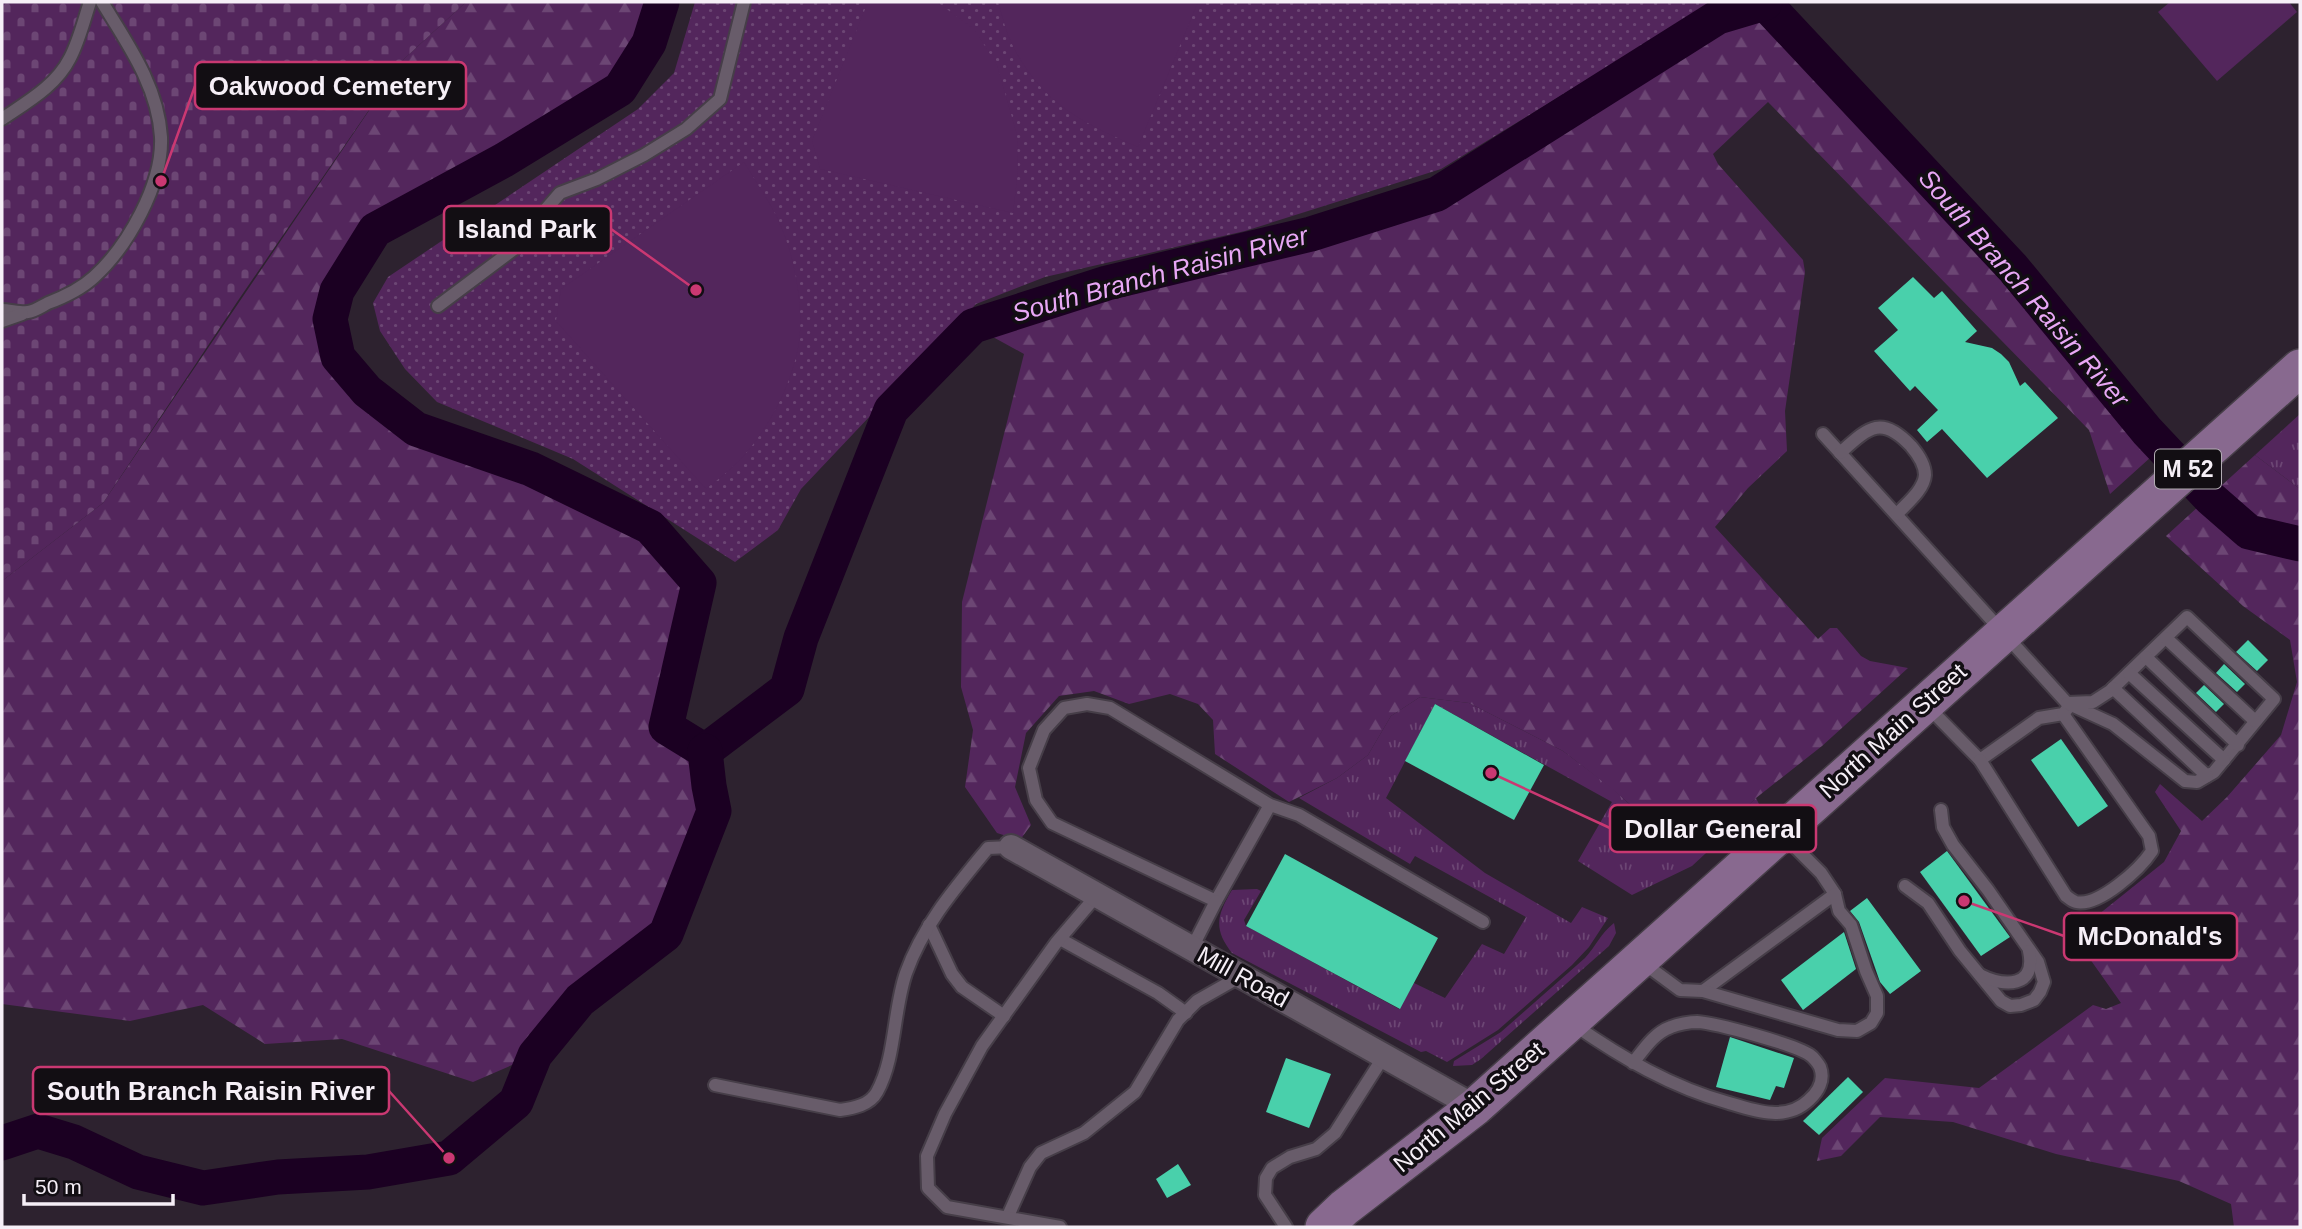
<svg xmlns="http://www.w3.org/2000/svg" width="2302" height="1229" font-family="Arial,sans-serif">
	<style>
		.grass { fill: url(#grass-tufts) }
		.forest { fill: url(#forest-firs) }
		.cemetery { fill: url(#cemetery-stones) }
		.park { fill: url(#park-dots) }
		.garden { fill: #53265c }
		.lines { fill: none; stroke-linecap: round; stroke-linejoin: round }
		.river { stroke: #1b0022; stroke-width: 35 }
		.building { fill: #49d0ab }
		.service-casing { stroke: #463e48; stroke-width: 16 }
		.minor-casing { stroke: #463e48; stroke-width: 28 }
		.primary-casing { stroke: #463e48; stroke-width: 40 }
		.service { stroke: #685c6a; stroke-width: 12 }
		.minor { stroke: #685c6a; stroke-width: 24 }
		.primary { stroke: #88698f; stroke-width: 37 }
		.labels { text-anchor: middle; stroke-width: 7; stroke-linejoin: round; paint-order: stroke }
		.shield { fill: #120e13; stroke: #b2acb3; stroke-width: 2 }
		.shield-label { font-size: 23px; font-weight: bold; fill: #f6eff7 }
		.street-label { font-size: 24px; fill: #f6eff7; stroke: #120e13 }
		.water-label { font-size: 26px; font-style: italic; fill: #e8a7f5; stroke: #120e13 }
		.leader { fill: none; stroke: #ca3872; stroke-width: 2.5 }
		.callout-dot { fill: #ca3872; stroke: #120e13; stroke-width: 2.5 }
		.callout { fill: #120e13; stroke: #ca3872; stroke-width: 2.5 }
		.callout-label { font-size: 26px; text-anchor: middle; font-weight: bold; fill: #f6eff7 }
	</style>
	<defs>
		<pattern id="grass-tufts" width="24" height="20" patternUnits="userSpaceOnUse" patternTransform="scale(1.75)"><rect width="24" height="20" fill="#53265c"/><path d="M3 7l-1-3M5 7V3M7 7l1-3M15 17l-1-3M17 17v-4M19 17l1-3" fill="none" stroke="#6c4674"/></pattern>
		<pattern id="forest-firs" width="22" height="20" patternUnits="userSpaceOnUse" patternTransform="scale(1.75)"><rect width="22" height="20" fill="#53265c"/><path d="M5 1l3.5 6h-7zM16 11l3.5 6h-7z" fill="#6c4674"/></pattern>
		<pattern id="cemetery-stones" width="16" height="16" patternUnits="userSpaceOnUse" patternTransform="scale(1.75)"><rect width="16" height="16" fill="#53265c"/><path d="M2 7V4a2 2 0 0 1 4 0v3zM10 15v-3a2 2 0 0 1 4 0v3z" fill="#6c4674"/></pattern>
		<pattern id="park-dots" width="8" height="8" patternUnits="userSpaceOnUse" patternTransform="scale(1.75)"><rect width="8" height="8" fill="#53265c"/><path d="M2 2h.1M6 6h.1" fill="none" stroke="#6c4674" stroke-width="1.8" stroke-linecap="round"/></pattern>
	</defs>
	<rect width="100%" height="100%" fill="#2d222f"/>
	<!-- grass -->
	<g class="grass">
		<polygon points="2300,414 2300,489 2255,455"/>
		<path d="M1420,697l49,6 94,48 49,37 41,38 50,22 53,-50 3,6 -67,62 -60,29 -54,-34 34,-59 -177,-98 -49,94 99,75 86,50 11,-16 26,11 -19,29 -17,18 -74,65 -51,32 -21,-11 -5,1 -189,-99c-19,-24 -15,-38 0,-63l25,-1 4,2 -17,29 2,6 153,83 15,-26 31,15 37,-54 22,10 22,-37 -111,-61 -5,8 -111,-66 38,-20 31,-23 23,-39z"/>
		<path d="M1614,923l2,10 -7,13 -128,113 -9,6 -19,1 1,-5 47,-29 84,-74c11,-12 16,-25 29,-35z"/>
	</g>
	<!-- forest -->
	<g class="forest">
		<polygon points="466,2 663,2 649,43 620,89 375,229 337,291 330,319 338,357 367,391 415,429 531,469 650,527 699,583 667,727 705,751 709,786 714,811 666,934 580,1000 535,1055 473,1082 342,1039 265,1044 203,1005 130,1021 2,1004 2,581 103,503 404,59"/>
		<polygon points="1765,3 2013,268 2162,447 2110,494 2089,430 1768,102 1713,154 1718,164 1803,260 1805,272 1785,411 1787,451 1748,488 1715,527 1818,639 1830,628 1837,628 1861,656 1870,661 1908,668 1822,746 1756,798 1703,848 1681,848 1611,788 1563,751 1469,703 1420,697 1391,716 1368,755 1337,778 1289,802 1215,754 1213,720 1198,704 1170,694 1129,704 1094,691 1059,696 1026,733 1015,787 1031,825 1020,840 997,833 965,787 973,730 961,687 962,602 1024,354 973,326 1107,283 1311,234 1437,194 1718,17"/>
		<polygon points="2255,455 2300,489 2300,1227 2234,1227 2231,1204 2179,1181 2056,1154 1953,1122 1880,1117 1841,1156 1817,1161 1822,1138 1885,1078 1979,1088 2093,1005 2106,1009 2121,1003 2073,935 2164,862 2181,831 2155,792 2160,784 2202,821 2227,797 2281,735 2297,682 2290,640 2243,606 2166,536"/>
	</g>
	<!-- cemetery -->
	<polygon class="cemetery" points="2,2 466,2 404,59 237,302 103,503 2,581"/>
	<!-- park -->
	<polygon class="park" points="695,2 1714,2 1441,169 1245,231 1045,277 976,304 801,489 778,530 735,562 573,459 437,402 405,369 380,331 373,303 388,277 638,109 674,73"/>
	<!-- garden -->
	<g class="garden">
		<polygon points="868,2 937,2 974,29 997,65 1017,135 1018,171 1013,213 820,169 812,141"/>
		<path d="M998,2h200l-60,145c-55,-24 -95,-43 -124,-99 -8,-14 -11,-31 -16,-46z"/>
		<polygon points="2170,2 2289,2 2297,12 2217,81 2158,12"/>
		<path d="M744,162c12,20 26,40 35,60 16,34 26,90 19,126 -8,41 -31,83 -59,113 -10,10 -22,19 -33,28l-150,-168 5,-32z"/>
	</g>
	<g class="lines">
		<!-- river -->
		<g class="river">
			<polyline points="662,2 649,43 620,89 504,160 375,230 337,291 330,319 338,357 367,391 416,429 531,469 650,527 699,583 666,727 705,751"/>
			<polyline points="1764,2 2013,268 2147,431 2210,498 2249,532 2300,544"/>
			<polyline points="705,751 787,689 801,638 891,410 973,326 1107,283 1311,234 1437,194 1718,17 1765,3"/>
			<polyline points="2,1143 38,1131 74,1142 138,1172 203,1188 278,1177 368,1172 449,1158 516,1102 535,1055 580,1000 666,934 714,811 709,786 705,751"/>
		</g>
	</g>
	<!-- building -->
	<g class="building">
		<polygon points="1913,277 1934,298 1942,291 1977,331 1965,342 1992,348 2001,354 2009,362 2020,386 2025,382 2058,418 1987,478 1942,429 1927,442 1917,430 1938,410 1915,386 1910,391 1874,351 1898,330 1878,308"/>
		<polygon points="2248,640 2268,660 2257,671 2236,652"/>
		<polygon points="2224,664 2245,684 2237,692 2216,673"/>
		<polygon points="2204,685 2224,704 2216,712 2196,693"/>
		<polygon points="1435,704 1544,765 1514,820 1405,761"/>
		<polygon points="2061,739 2108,806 2078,827 2031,760"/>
		<polygon points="1947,851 2010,937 1981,956 1920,872"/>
		<polygon points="1285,854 1438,938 1400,1009 1246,926"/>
		<polygon points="1867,898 1921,971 1890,994 1880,982 1859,922 1850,911"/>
		<polygon points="1844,932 1856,969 1803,1010 1781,980"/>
		<polygon points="1730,1037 1794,1058 1784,1088 1776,1086 1770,1100 1716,1087"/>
		<polygon points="1286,1058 1331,1074 1309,1128 1266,1112"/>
		<polygon points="1848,1077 1863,1092 1819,1135 1803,1121"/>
		<polygon points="1178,1164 1191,1185 1167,1198 1156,1179"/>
	</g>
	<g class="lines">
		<!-- service casing -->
		<g class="service-casing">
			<g id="service">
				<path d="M2,119c25,-17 54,-33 68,-61 9,-17 14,-38 20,-56"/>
				<polyline points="438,306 538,231 547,208 560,193 597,179 644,155 686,129 720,99 744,2"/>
				<path d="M2,310c8,0 18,3 26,2 7,-1 14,-6 20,-9 16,-6 33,-14 46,-26 34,-31 69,-93 67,-140 -3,-51 -34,-94 -59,-135"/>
				<polyline points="2,321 22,314"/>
				<polyline points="1823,434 2067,703 2068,708 2063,714 2039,718 1980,760 1927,706"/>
				<path d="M1840,453c28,-25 41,-39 71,-7 6,7 14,19 14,29 -1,15 -19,29 -28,39"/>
				<polygon points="2187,617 2274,699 2214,772 2197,782 2185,781 2113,724 2067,703 2093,702 2110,691"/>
				<polyline points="2166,638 2255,721"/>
				<polyline points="2146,657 2238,745"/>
				<polyline points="2129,673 2224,760"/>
				<polyline points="2113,688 2207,776"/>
				<path d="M1980,760l86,136c3,2 6,5 10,6 23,5 64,-33 76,-51l-3,-15 -86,-122"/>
				<polyline points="1270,805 1216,901 1052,823 1036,800 1029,768 1044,730 1064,708 1087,704 1110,708 1270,805 1299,815 1483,922"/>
				<polyline points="1905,886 1928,903 1960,951 2001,1001 2010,1006 2021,1005 2034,1000 2040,992 2044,982 2038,962 1988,890 1953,845 1943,827 1941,810"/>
				<polyline points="929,925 952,974 962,987 1004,1016"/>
				<polyline points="1060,939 1158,993 1186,1013"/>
				<polyline points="1192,948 1216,901"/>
				<polyline points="1642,962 1680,990 1703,991 1835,894 1821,873 1782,834"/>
				<path d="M1980,975c24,12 57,13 49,-24"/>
				<polyline points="1703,991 1838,1030 1857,1031 1871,1023 1877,1013 1877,996 1866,971 1851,925 1839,911 1835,894"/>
				<path d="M1573,1024c49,34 98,63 156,79 26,8 57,19 80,-3 9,-8 16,-20 11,-33 -2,-4 -7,-10 -10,-12 -14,-10 -94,-32 -113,-33 -7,0 -19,2 -26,5 -17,6 -27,22 -38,36"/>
				<path d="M715,1085l125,25c14,-2 30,-5 37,-18 19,-34 16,-82 29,-119 17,-48 50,-86 82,-125l23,-1"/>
				<polyline points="1008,1216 1030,1167 1041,1153 1084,1133 1135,1092 1178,1020 1197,1001 1241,976"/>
				<polyline points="1060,1227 947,1207 928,1188 927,1156 945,1114 982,1046 1056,943 1097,895"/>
				<polyline points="1286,1227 1265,1195 1266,1178 1272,1168 1290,1157 1316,1149 1335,1133 1384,1056"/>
			</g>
		</g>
		<!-- minor casing -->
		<g class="minor-casing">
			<polyline id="minor" points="1011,847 1475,1107"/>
		</g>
		<!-- primary casing -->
		<g class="primary-casing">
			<polyline id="primary" points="1324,1227 1344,1208 1475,1107 2300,368"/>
		</g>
		<!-- service -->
		<use href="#service" class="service"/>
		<!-- minor -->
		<use href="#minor" class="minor"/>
		<!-- primary -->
		<use href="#primary" class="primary"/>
	</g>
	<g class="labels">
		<!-- shield labels -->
		<rect class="shield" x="2155" y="449.5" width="66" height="39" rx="5"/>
		<g class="shield-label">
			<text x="2188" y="477">M 52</text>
		</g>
		<!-- street labels -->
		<g class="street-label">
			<text transform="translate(1893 731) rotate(-42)" y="8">North Main Street</text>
			<text transform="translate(1243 977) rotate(29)" y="8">Mill Road</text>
			<text transform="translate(1469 1107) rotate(-40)" y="8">North Main Street</text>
		</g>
		<!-- water labels -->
		<g class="water-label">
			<text transform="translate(1160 274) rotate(-15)" y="9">South Branch Raisin River</text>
			<text transform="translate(2024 288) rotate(49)" y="9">South Branch Raisin River</text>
		</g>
	</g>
	<!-- callouts -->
	<path class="leader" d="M161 181L195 86M696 290L611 229M1491 773L1610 828M1964 901L2064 936M449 1158L389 1091"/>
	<g class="callout-dot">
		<circle cx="161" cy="181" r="7"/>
		<circle cx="696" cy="290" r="7"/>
		<circle cx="1491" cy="773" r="7"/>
		<circle cx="1964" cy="901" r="7"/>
		<circle cx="449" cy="1158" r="7"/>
	</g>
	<g class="callout">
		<rect x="195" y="62" width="271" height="47" rx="7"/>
		<rect x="444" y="206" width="167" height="47" rx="7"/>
		<rect x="1610" y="805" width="206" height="47" rx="7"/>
		<rect x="2064" y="913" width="173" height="47" rx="7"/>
		<rect x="33" y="1067" width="356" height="47" rx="7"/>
	</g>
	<g class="callout-label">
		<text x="330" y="95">Oakwood Cemetery</text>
		<text x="527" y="238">Island Park</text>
		<text x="1713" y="838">Dollar General</text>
		<text x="2150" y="945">McDonald's</text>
		<text x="211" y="1100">South Branch Raisin River</text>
	</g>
	<!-- border -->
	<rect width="2302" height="1229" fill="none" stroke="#f6eff7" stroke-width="7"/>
	<!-- scale -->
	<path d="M24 1194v10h149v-10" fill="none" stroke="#f6eff7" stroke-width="3.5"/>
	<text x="35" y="1194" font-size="21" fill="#f6eff7" stroke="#120e13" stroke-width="5" paint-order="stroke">50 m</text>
</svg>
